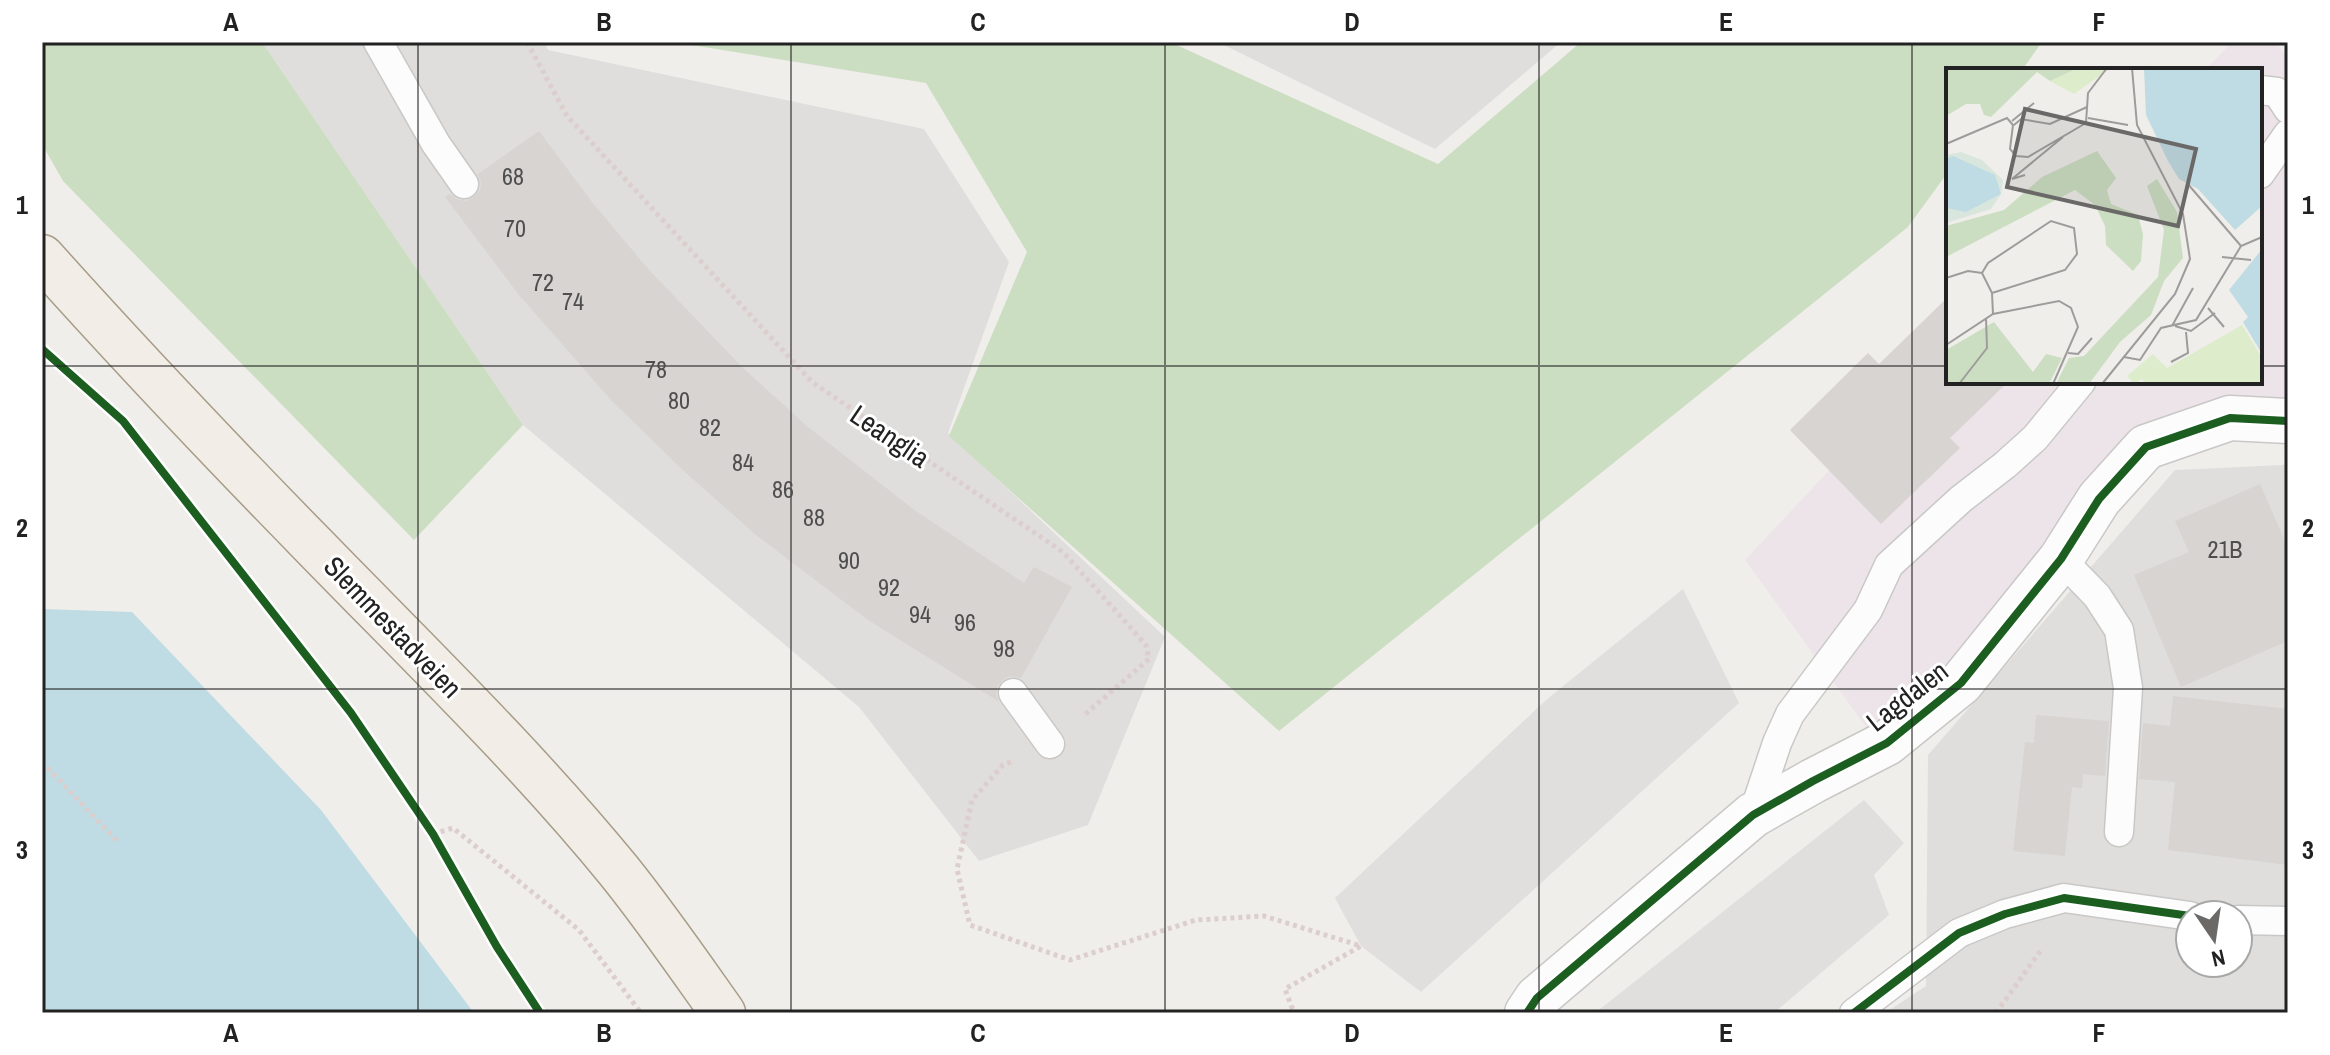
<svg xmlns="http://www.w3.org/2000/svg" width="2330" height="1055" font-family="'Archivo Narrow',sans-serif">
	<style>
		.residential { fill: #dfdedc; fill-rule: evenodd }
		.industrial { fill: #ede4e9 }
		.forest { fill: #cbdec1 }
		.parking { fill: #e0dfde }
		.water { fill: #bfdbe3 }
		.building { fill: #d7d4d2 }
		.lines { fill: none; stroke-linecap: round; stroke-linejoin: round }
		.lane-casing { stroke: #c9c8c7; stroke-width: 31 }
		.street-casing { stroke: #c9c8c7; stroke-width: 47 }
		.primary-casing { stroke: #a79c86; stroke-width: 47 }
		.path { stroke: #dccecd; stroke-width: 5; stroke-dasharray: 4 4; stroke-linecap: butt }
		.lane { stroke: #fdfcfc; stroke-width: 28 }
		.street { stroke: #fdfcfc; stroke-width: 44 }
		.primary { stroke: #f3ede7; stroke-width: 44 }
		.cycleway-casing { stroke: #fff; stroke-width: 13 }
		.cycleway { stroke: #1b5e20; stroke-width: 8 }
		.grid { fill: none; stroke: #222; stroke-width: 2; stroke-opacity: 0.55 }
		.labels { text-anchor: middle; stroke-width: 6; stroke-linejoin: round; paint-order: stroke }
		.number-label { font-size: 24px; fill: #4f4e4e }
		.street-label { font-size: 28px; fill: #222; stroke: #fff }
		.inset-road { fill: none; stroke: #9e9c9b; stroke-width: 2 }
		.view { fill: #6a6968; fill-opacity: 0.15; stroke: #6a6968; stroke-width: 4 }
		.inset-edge { fill: none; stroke: #222; stroke-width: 4 }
		.neatline { fill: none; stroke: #222; stroke-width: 3 }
		.grid-label { font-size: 26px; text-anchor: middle; font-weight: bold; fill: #222 }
	</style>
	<rect width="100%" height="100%" fill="#f0eeeb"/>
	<!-- residential -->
	<g class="residential">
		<polygon points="262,42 544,42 548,50 924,129 1009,262 948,433 1165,637 1088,825 979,861 859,707 523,425"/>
		<polygon points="1218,42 1561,42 1435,149"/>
		<path d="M2288,461v552h-403l41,-27 2,-231 247,-285 108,-5zM2190,915h48v48h-48z"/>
	</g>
	<!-- industrial -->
	<polygon class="industrial" points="2232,42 2276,42 2288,59 2288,428 2143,450 1957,685 1877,742 1745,560 1948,344 1948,382 2260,382 2260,70 2205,70"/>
	<!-- forest -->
	<g class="forest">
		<polygon points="42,42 262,42 523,425 414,540 63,181 42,144"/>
		<polygon points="673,42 1170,42 1438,164 1581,42 2042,42 2022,70 1948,70 1948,172 1908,227 1279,731 949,436 1027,252 926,83"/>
	</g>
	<!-- parking -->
	<g class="parking">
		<polygon points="1683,589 1739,703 1421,992 1361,946 1335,898 1546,700"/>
		<polygon points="1864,800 1904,843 1874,875 1889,915 1774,1013 1595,1013"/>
	</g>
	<!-- water -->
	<polygon class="water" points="42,609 132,612 321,810 474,1013 42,1013"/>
	<!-- building -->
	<g class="building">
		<polygon points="539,131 592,202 649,270 742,367 808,427 913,509 1024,583 1034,567 1072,587 1021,678 1010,676 1004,679 998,685 996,694 998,701 868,620 756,535 685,472 611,400 519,295 445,197 450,194 456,199 465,201 474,197 480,190 481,183 478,174"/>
		<polygon points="1948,297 1948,382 2008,382 1950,438 1960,448 1881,524 1790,430 1868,353 1879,364"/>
		<polygon points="2260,484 2288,548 2288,641 2181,687 2134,575 2189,552 2175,521"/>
		<polygon points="2173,696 2288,709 2288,865 2168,850 2175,782 2139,779 2143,723 2170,726"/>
		<polygon points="2036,715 2109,721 2105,776 2083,774 2082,788 2072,787 2065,856 2013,851 2025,742 2034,743"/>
	</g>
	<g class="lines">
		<!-- lane casing -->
		<g class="lane-casing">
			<g id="lane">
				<polyline points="378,42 436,144 464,184"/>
				<polyline points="2260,90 2277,92 2288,109"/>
				<polyline points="2260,174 2288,134"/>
				<polyline points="2061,559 2097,596 2119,630 2128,688 2119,832"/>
				<polyline points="1013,693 1050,744"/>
				<polyline points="1753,815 1777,743 1790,714 1868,610 1889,565 1961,499 2005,465 2035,438 2081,382"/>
				<polyline points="2238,920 2288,921"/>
				<polyline points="1854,1013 1959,933 2005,914 2064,898 2190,916"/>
			</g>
		</g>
		<!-- street casing -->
		<g class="street-casing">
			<polyline id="street" points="1527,1013 1537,998 1753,815 1813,781 1887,743 1961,683 2061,559 2099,499 2146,447 2230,418 2288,421"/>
		</g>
		<!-- primary casing -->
		<g class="primary-casing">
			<path id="primary" d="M42,257c88,98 178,193 270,287 104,107 212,211 307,327 37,46 70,94 104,142"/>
		</g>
		<!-- path -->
		<g class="path">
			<polyline points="527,42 567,116 812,382 1063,552 1146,645 1149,659 1083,716"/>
			<polyline points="42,762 119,843"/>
			<polyline points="1011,762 1003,765 972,800 957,869 970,925 1070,960 1196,920 1264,916 1361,946 1285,989 1294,1013"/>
			<polyline points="433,834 453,828 579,930 641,1013"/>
			<polyline points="1996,1013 2041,950"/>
		</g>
		<!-- lane -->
		<use href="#lane" class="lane"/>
		<!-- street -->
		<use href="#street" class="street"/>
		<!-- primary -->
		<use href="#primary" class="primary"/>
		<!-- cycleway casing -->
		<g class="cycleway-casing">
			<g id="cycleway">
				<polyline points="42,349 123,421 351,713 433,834 497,947 540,1013"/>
				<polyline points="1527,1013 1537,998 1753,815 1813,781 1887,743 1961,683 2061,559 2099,499 2146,447 2230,418 2288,421"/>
				<polyline points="1854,1013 1959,933 2005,914 2064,898 2190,916"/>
			</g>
		</g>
		<!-- cycleway -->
		<use href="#cycleway" class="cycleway"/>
	</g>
	<!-- grid -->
	<path class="grid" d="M418,42v971M791,42v971M1165,42v971M1539,42v971M1912,42v971M42,366h1906M2260,366h28M42,689h2246"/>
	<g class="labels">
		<!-- number labels -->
		<g class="number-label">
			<text x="513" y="185">68</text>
			<text x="515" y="237">70</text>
			<text x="543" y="291">72</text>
			<text x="573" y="310">74</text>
			<text x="656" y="378">78</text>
			<text x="679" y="409">80</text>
			<text x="710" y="436">82</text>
			<text x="743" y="471">84</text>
			<text x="783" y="498">86</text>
			<text x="814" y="526">88</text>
			<text x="2225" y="558">21B</text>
			<text x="849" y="569">90</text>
			<text x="889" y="596">92</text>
			<text x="920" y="623">94</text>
			<text x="965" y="631">96</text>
			<text x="1004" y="657">98</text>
		</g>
		<!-- street labels -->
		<g class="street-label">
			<text transform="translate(890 436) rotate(34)" y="10">Leanglia</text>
			<text transform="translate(393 627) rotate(46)" y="10">Slemmestadveien</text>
			<text transform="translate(1907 696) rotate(-38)" y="10">Lagdalen</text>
		</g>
	</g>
	<!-- overview -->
	<g transform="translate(1946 68)">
		<rect width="316" height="316" fill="#f0eeeb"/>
		<path d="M132,0h33l-37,26 -24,-13zM296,257l20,33v23l-5,3h-111l-4,-5 -8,5 -7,-8 26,-22 14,14z" fill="#ddeccb"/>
		<path d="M0,0h132l-28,13 -13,-9 -46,45 -7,-2 -4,-11h-14l-20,12zM151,83l19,27 -9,12 4,14 27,11 5,19 -2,27 -8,10 -27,-26 -1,-19 -10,-21 -20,-15 -129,67v-31l58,-16 38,-33zM211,111l20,33 6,46 -19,23 -13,34 -31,27 -31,42h-33l13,-26 15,-2 74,-79 6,-47 -17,-44zM48,254l39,50 13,-18 16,4 -13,26h-103v-34z" fill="#cbdec1"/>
		<path d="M15,84l21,8 21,20 -2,14 -10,15 -45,14v-68z" fill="#d9e6de"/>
		<path d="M198,0h118v138l-27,24 -37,-41 -19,-10 -11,-18 -22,-46zM7,88l42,19 6,19 -35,18 -20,-4v-49zM316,181v105l-19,-32 5,-5 -19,-27z" fill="#bfdbe3"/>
		<path class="inset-road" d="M142,50l40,7M66,53l22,-18M68,57l7,-6 29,5 37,-17M0,76l61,-26 6,7 -3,24 6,7 12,1 58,-34 2,-30 19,-25M79,107l-13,4 51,-42M241,115l54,63M276,189l29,3M0,210l22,-7 14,2M46,225l73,-23 12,-16 -3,-26 -23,-7 -63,42 -6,10 10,20 1,21M262,240l16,19M226,258l21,-38M229,258l16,5 24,-18M0,277l47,-31 66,-13 12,7 7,19 -25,57M122,285l10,1 14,-16M178,289l16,3 21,-32 35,-8 45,-74 21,-9M225,294l17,-9 -2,-21M13,316l28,-36 -1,-30M156,316l73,-90 15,-35 -7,-45 -46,-89 -5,-57"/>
		<path class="view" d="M79,41l171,40 -18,77 -171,-39z"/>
		<rect width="316" height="316" class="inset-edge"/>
	</g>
	<!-- border -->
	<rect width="2330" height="1055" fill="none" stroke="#ffffff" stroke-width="88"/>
	<!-- north arrow -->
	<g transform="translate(2214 939) rotate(167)"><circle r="38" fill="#ffffff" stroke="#a7a7a7" stroke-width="2"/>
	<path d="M0-6L14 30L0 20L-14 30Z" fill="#6a6968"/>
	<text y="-12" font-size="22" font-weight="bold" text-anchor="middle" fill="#222222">N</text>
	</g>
	<rect x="44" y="44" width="2242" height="967" class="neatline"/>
	<g class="grid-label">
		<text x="231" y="31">A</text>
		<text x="604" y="31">B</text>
		<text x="978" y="31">C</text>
		<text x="1352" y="31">D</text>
		<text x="1726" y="31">E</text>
		<text x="2099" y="31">F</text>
		<text x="22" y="214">1</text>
		<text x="2308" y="214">1</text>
		<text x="22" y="537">2</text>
		<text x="2308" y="537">2</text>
		<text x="22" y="859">3</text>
		<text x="2308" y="859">3</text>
		<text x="231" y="1042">A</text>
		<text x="604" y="1042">B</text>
		<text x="978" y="1042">C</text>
		<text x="1352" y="1042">D</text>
		<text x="1726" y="1042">E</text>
		<text x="2099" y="1042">F</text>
	</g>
</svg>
